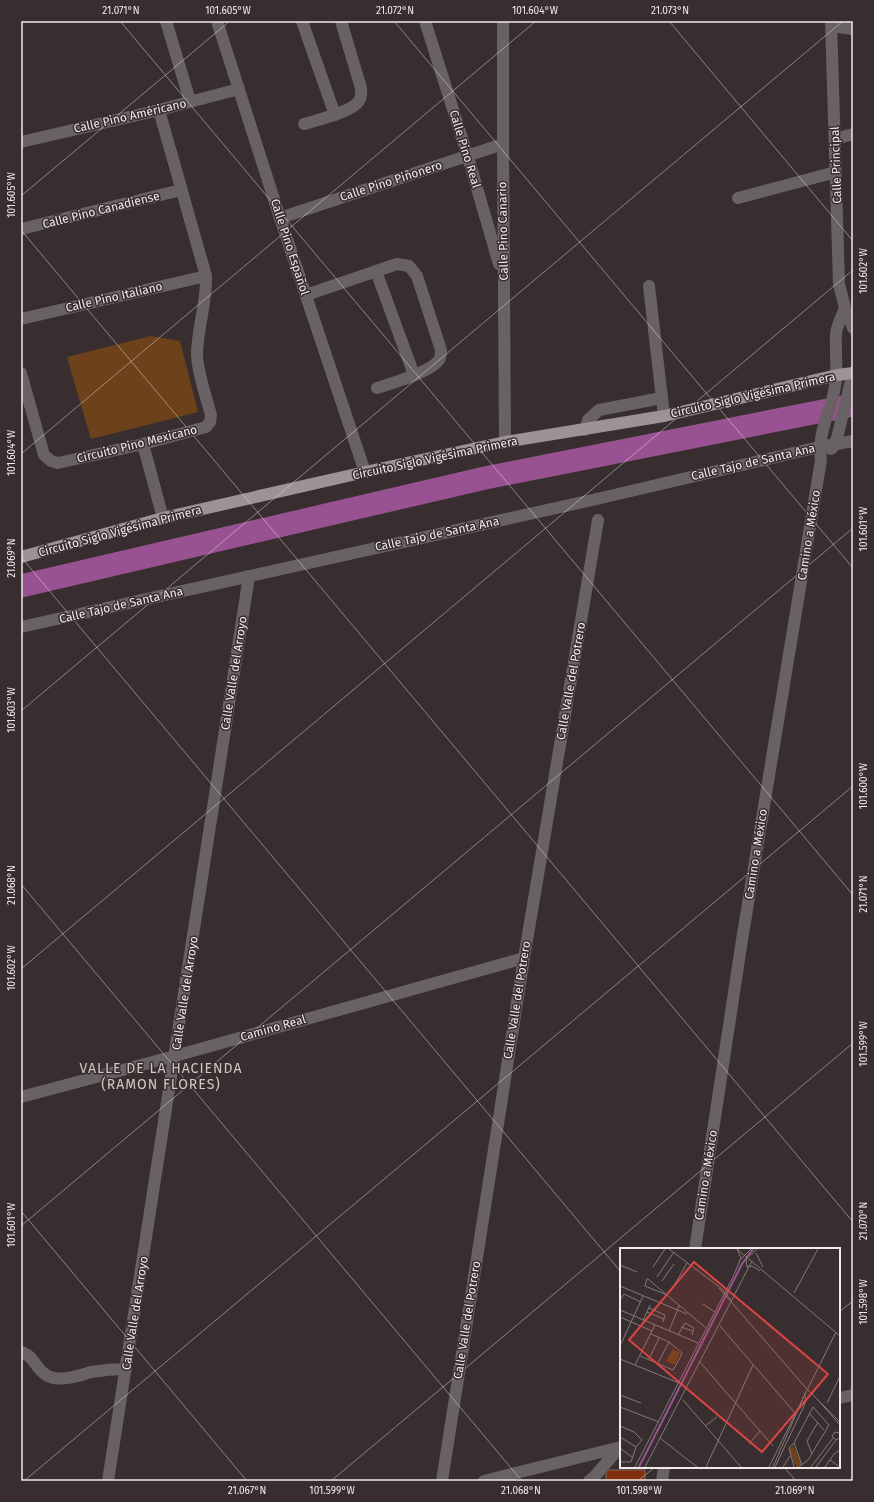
<svg xmlns="http://www.w3.org/2000/svg" width="874" height="1502" font-family="'Fira Sans',sans-serif">
	<style>
		.green { fill: #6d421a }
		.lines { fill: none; stroke-linecap: round; stroke-linejoin: round }
		.river { stroke: #985291; stroke-width: 23 }
		.building { fill: #822d0e; stroke: #776b68 }
		.minor { stroke: #686264; stroke-width: 12 }
		.major { stroke: #9d9296; stroke-width: 12 }
		.ticks { fill: none; stroke: #f1eaea; stroke-width: 1; stroke-opacity: 0.45 }
		.labels { text-anchor: middle; stroke-width: 3; stroke-linejoin: round; paint-order: stroke }
		.street-label { font-size: 12px; fill: #f1eaea; stroke: #392e2f }
		.quarter-label { font-size: 14px; letter-spacing: 1px; fill: #d4c6c6; stroke: #392e2f }
		.inset-river { fill: none; stroke: #985291; stroke-width: 2 }
		.inset-road { fill: none; stroke: #83797a; stroke-width: 1 }
		.view { fill: #da4545; fill-opacity: 0.15; stroke: #da4545; stroke-width: 2 }
		.inset-edge { fill: none; stroke: #f1eaea; stroke-width: 2 }
		.neatline { fill: none; stroke: #f1eaea; stroke-width: 1.5 }
		.ticks-label { font-size: 10px; text-anchor: middle; fill: #f1eaea }
	</style>
	<rect width="100%" height="100%" fill="#392e2f"/>
	<!-- green -->
	<polygon class="green" points="151,336 180,341 198,412 91,439 67,357"/>
	<g class="lines">
		<!-- river -->
		<polyline class="river" points="21,586 485,478 853,405"/>
	</g>
	<!-- building -->
	<rect class="building" x="606" y="1470" width="39" height="11"/>
	<g class="lines">
		<!-- minor -->
		<g class="minor">
			<polyline points="166,21 190,101"/>
			<polyline points="217,21 280,218 365,472"/>
			<polyline points="302,21 335,115"/>
			<polyline points="425,21 468,157 499,264"/>
			<polyline points="503,21 503,144 505,442"/>
			<polyline points="831,21 839,284 845,308 853,328"/>
			<polyline points="832,26 853,29"/>
			<path d="M304,124c13,-4 48,-12 55,-23 3,-4 2,-8 2,-13l-20,-67"/>
			<polyline points="835,139 853,134"/>
			<polyline points="21,142 159,110 239,89"/>
			<polyline points="738,198 836,172"/>
			<polyline points="280,218 503,144"/>
			<polyline points="21,229 181,190"/>
			<polyline points="376,271 414,375"/>
			<polyline points="649,286 664,416"/>
			<path d="M306,295l91,-31 12,2 8,10 24,74c0,3 0,7 -2,10 -8,12 -47,23 -62,28"/>
			<polyline points="21,319 206,276"/>
			<path d="M21,373l23,82 7,6 7,2 85,-19 63,-17 4,-5 1,-7c-5,-19 -13,-40 -14,-60 0,-27 10,-52 9,-79l-47,-166"/>
			<polyline points="585,430 588,420 599,410 662,398"/>
			<polyline points="143,444 163,518"/>
			<polyline points="831,449 835,445 837,438 853,373"/>
			<polyline points="21,627 601,498 819,447 853,441"/>
			<polyline points="21,1097 175,1056 524,958"/>
			<path d="M695,1249l47,-309 79,-480c-4,-30 10,-46 14,-74 3,-17 0,-35 1,-52 1,-9 6,-18 9,-26"/>
			<path d="M21,1352c14,3 16,23 33,26 13,2 26,-3 37,-6 12,-2 23,-3 35,-3"/>
			<polyline points="839,1398 853,1395"/>
			<polyline points="108,1481 249,576"/>
			<polyline points="442,1481 524,958 598,520"/>
			<polyline points="484,1481 621,1447"/>
			<polyline points="589,1481 595,1476 619,1448"/>
			<polyline points="662,1481 664,1467"/>
		</g>
		<!-- major -->
		<polyline class="major" points="21,557 163,518 365,472 505,442 664,416 837,375 853,373"/>
	</g>
	<!-- ticks -->
	<path class="ticks" d="M120,21l733,874M394,21l459,547M669,21l184,220M21,196l209,-175M21,230l832,992M21,454l515,-433M21,557l600,715M21,711l822,-690M21,884l501,597M21,969l832,-699M21,1211l226,270M21,1226l832,-698M839,1312l14,-11M784,1467l12,14M24,1481l829,-695M331,1481l522,-438M638,1481l17,-14"/>
	<g class="labels">
		<!-- street labels -->
		<g class="street-label">
			<text transform="translate(130 116) rotate(-13)" y="4">Calle Pino Américano</text>
			<text transform="translate(465 149) rotate(73)" y="4">Calle Pino Real</text>
			<text transform="translate(836 165) rotate(-92)" y="4">Calle Principal</text>
			<text transform="translate(391 181) rotate(-18)" y="4">Calle Pino Piñonero</text>
			<text transform="translate(101 210) rotate(-14)" y="4">Calle Pino Canadiense</text>
			<text transform="translate(503 231) rotate(-91)" y="4">Calle Pino Canario</text>
			<text transform="translate(290 247) rotate(72)" y="4">Calle Pino Español</text>
			<text transform="translate(114 297) rotate(-13)" y="4">Calle Pino Italiano</text>
			<text transform="translate(753 395) rotate(-13)" y="4">Circuito Siglo Vigésima Primera</text>
			<text transform="translate(137 444) rotate(-14)" y="4">Circuito Pino Mexicano</text>
			<text transform="translate(435 458) rotate(-12)" y="4">Circuito Siglo Vigésima Primera</text>
			<text transform="translate(753 462) rotate(-13)" y="4">Calle Tajo de Santa Ana</text>
			<text transform="translate(120 531) rotate(-15)" y="4">Circuito Siglo Vigésima Primera</text>
			<text transform="translate(437 534) rotate(-12)" y="4">Calle Tajo de Santa Ana</text>
			<text transform="translate(809 535) rotate(-81)" y="4">Camino a México</text>
			<text transform="translate(121 605) rotate(-13)" y="4">Calle Tajo de Santa Ana</text>
			<text transform="translate(234 673) rotate(-81)" y="4">Calle Valle del Arroyo</text>
			<text transform="translate(571 681) rotate(-80)" y="4">Calle Valle del Potrero</text>
			<text transform="translate(756 854) rotate(-81)" y="4">Camino a México</text>
			<text transform="translate(185 993) rotate(-81)" y="4">Calle Valle del Arroyo</text>
			<text transform="translate(517 1000) rotate(-81)" y="4">Calle Valle del Potrero</text>
			<text transform="translate(273 1028) rotate(-16)" y="4">Camino Real</text>
			<text transform="translate(706 1175) rotate(-81)" y="4">Camino a México</text>
			<text transform="translate(135 1313) rotate(-81)" y="4">Calle Valle del Arroyo</text>
			<text transform="translate(467 1320) rotate(-81)" y="4">Calle Valle del Potrero</text>
		</g>
		<!-- quarter labels -->
		<g class="quarter-label">
			<text x="161" y="1073">VALLE DE LA HACIENDA<tspan x="161" dy="16">(RAMON FLORES)</tspan></text>
		</g>
	</g>
	<!-- overview -->
	<g transform="translate(620 1248)">
		<rect width="220" height="220" fill="#392e2f"/>
		<path d="M53,101l7,4 -5,12 -9,-4zM173,197l9,20 -3,2h-3l-7,-17z" fill="#6d421a"/>
		<path class="inset-river" d="M19,219l103,-203 11,-15"/>
		<path class="inset-road" d="M49,1l53,40 9,11M117,1l103,87M136,5l7,14M119,13l12,-12M0,17l17,7M33,19l12,-18M127,19l-1,-8 11,-10M127,19l5,-1 8,5M37,29l17,-25M42,33l12,-17M0,38l67,28M99,40l87,100 34,34M51,43l16,-28M174,45l24,-44M47,47l-22,-9 2,-7h1l58,49M0,52l4,-6 17,8M83,56l12,8M29,60l16,7 -2,7M0,62l78,33M27,64l17,7M0,69l32,14M23,73l7,-16M100,78l74,86M61,79l12,4M49,83l10,-25M58,87l7,-12 9,5 -2,7M0,98l23,-50M20,108l33,14 6,-10 3,-7 -13,-11 -18,-8M0,111l59,24M29,111l10,-21M79,113l74,85M38,115l11,-21M15,117l20,-40M0,147l21,8M197,151l23,26M63,152l58,67M207,155l13,-27M0,159l39,15M189,165l15,17M0,178l14,6 8,8 -6,7 -5,15h-11M85,178l12,-9M220,185l-5,-1 -3,4 4,4 4,-2M0,189l16,10M40,190l37,29M174,195l8,22M129,196l11,-13M0,200l13,10M192,206l-5,-13 11,-19M210,212l10,7M15,219l98,-190 8,-19 -4,-9M25,219l107,-206M86,219l47,-102M149,219l67,-135M153,219l31,-71M155,219l29,-61 2,-6 -2,-7M163,219l7,-11M174,219l-5,-19 5,-5 19,-36 16,18 -21,35 -9,7M191,219l22,-29M196,219l20,-27M205,219l9,-13 6,-4"/>
		<path class="view" d="M74,14l134,112 -66,78 -133,-112z"/>
		<rect width="220" height="220" class="inset-edge"/>
	</g>
	<!-- border -->
	<rect width="874" height="1502" fill="none" stroke="#392e2f" stroke-width="44"/>
	<rect x="22" y="22" width="830" height="1458" class="neatline"/>
	<g class="ticks-label">
		<text x="121" y="14">21.071°N</text>
		<text x="228" y="14">101.605°W</text>
		<text x="395" y="14">21.072°N</text>
		<text x="535" y="14">101.604°W</text>
		<text x="670" y="14">21.073°N</text>
		<text transform="translate(11 195) rotate(-90)" y="4">101.605°W</text>
		<text transform="translate(863 271) rotate(-90)" y="4">101.602°W</text>
		<text transform="translate(11 453) rotate(-90)" y="4">101.604°W</text>
		<text transform="translate(863 529) rotate(-90)" y="4">101.601°W</text>
		<text transform="translate(11 558) rotate(-90)" y="4">21.069°N</text>
		<text transform="translate(11 710) rotate(-90)" y="4">101.603°W</text>
		<text transform="translate(863 786) rotate(-90)" y="4">101.600°W</text>
		<text transform="translate(11 885) rotate(-90)" y="4">21.068°N</text>
		<text transform="translate(863 894) rotate(-90)" y="4">21.071°N</text>
		<text transform="translate(11 968) rotate(-90)" y="4">101.602°W</text>
		<text transform="translate(863 1044) rotate(-90)" y="4">101.599°W</text>
		<text transform="translate(863 1221) rotate(-90)" y="4">21.070°N</text>
		<text transform="translate(11 1225) rotate(-90)" y="4">101.601°W</text>
		<text transform="translate(863 1302) rotate(-90)" y="4">101.598°W</text>
		<text x="247" y="1494">21.067°N</text>
		<text x="332" y="1494">101.599°W</text>
		<text x="521" y="1494">21.068°N</text>
		<text x="639" y="1494">101.598°W</text>
		<text x="795" y="1494">21.069°N</text>
	</g>
</svg>
